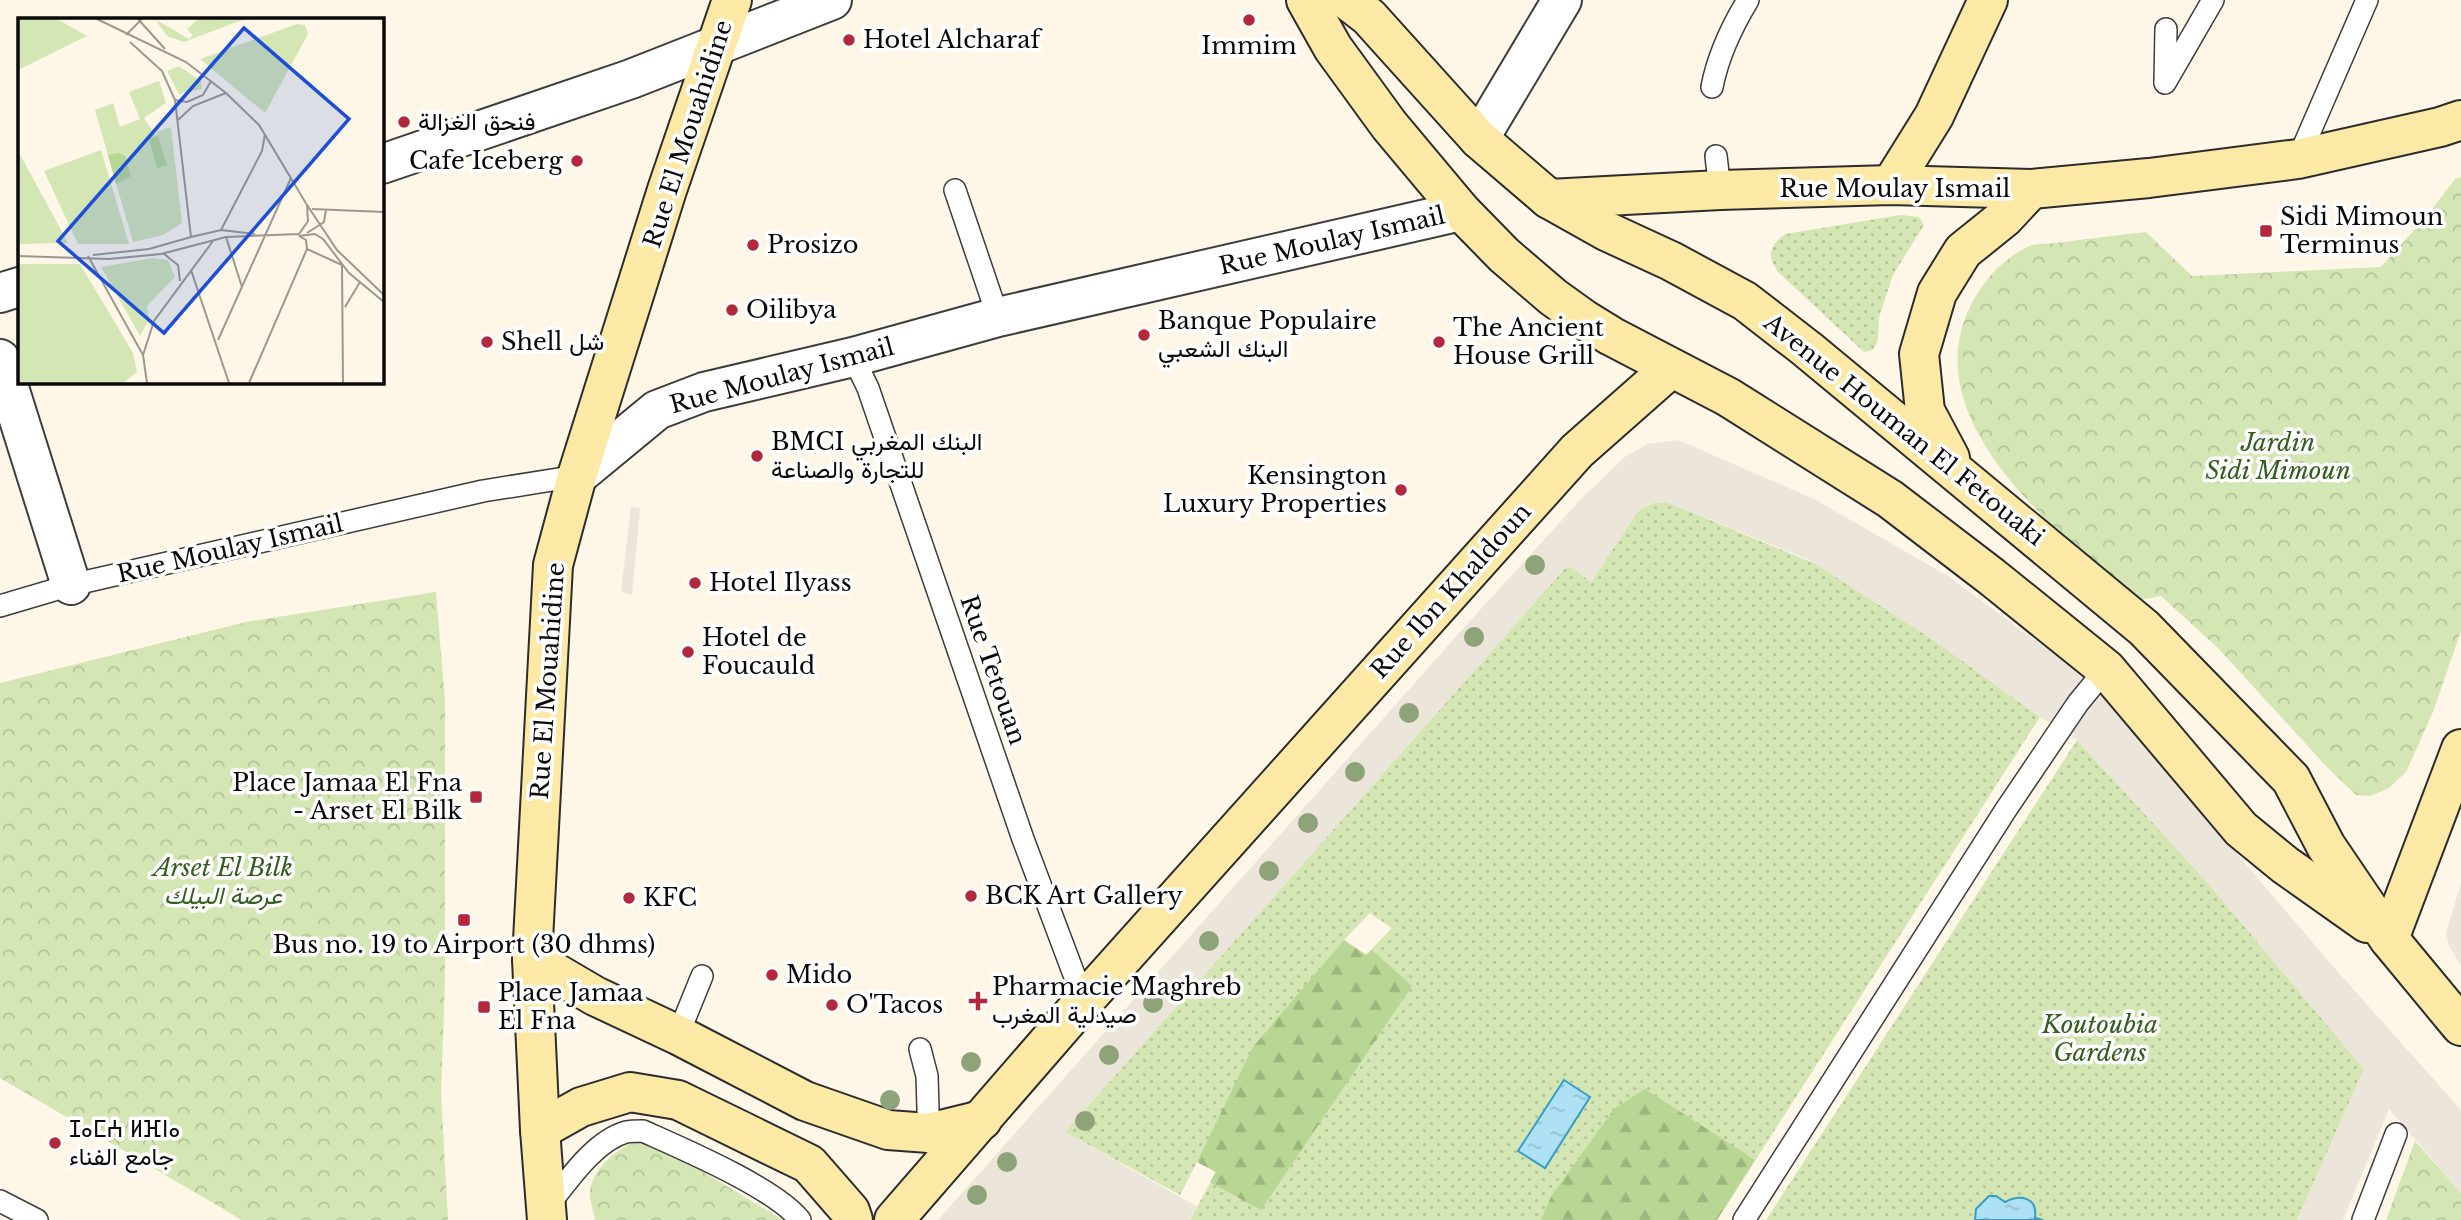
<svg xmlns="http://www.w3.org/2000/svg" width="2461" height="1220" font-family="'Libre Baskerville',Vazirmatn,'Noto Sans Tifinagh',serif">
	<style>
		.grass { fill: url(#grass-dots); fill-rule: evenodd }
		.forest { fill: url(#forest-firs) }
		.park { fill: url(#park-crowns) }
		.plaza { fill: #ece5d9 }
		.water { fill: url(#water-ripples); stroke: #389dc8; stroke-width: 2 }
		.lines { fill: none; stroke-linecap: round; stroke-linejoin: round }
		.lane-casing { stroke: #3d3d3d; stroke-width: 24 }
		.street-casing { stroke: #3d3d3d; stroke-width: 42 }
		.secondary-casing { stroke: #2c2c2c; stroke-width: 42 }
		.lane { stroke: #fff; stroke-width: 21 }
		.street { stroke: #fff; stroke-width: 38 }
		.secondary { stroke: #fce9a5; stroke-width: 38 }
		.tree { fill: #8ea379 }
		.poi-dot { fill: #b4283d; stroke: #fff; stroke-width: 2.5 }
		.labels { text-anchor: middle; stroke-width: 7; stroke-linejoin: round; paint-order: stroke }
		.poi-label { font-size: 24px; fill: #0a0a0a; stroke: #fff; text-anchor: start }
		.street-label { font-size: 24px; fill: #0a0a0a; stroke: #fff }
		.park-label { font-size: 24px; font-style: italic; fill: #325e1e; stroke: #fff }
		.inset-road { fill: none; stroke: #9c988f; stroke-width: 2 }
		.view { fill: #1d4ed8; fill-opacity: 0.15; stroke: #1d4ed8; stroke-width: 3.5 }
		.inset-edge { fill: none; stroke: #0a0a0a; stroke-width: 3.5 }
	</style>
	<defs>
		<pattern id="grass-dots" width="8" height="8" patternUnits="userSpaceOnUse" patternTransform="scale(1.75)"><rect width="8" height="8" fill="#d3e6b4"/><path d="M2 2h.1M6 6h.1" fill="none" stroke="#b4c499" stroke-width="1.8" stroke-linecap="round"/></pattern>
		<pattern id="forest-firs" width="22" height="20" patternUnits="userSpaceOnUse" patternTransform="scale(1.75)"><rect width="22" height="20" fill="#b8d694"/><path d="M5 1l3.5 6h-7zM16 11l3.5 6h-7z" fill="#9db67e"/></pattern>
		<pattern id="park-crowns" width="20" height="18" patternUnits="userSpaceOnUse" patternTransform="scale(1.75)"><rect width="20" height="18" fill="#d3e6b4"/><path d="M2 6a3 3 0 1 1 6 0M12 15a3 3 0 1 1 6 0" fill="none" stroke="#b4c499"/></pattern>
		<pattern id="water-ripples" width="26" height="14" patternUnits="userSpaceOnUse" patternTransform="scale(1.75)"><rect width="26" height="14" fill="#aee1f3"/><path d="M2 4q2-2 4 0t4 0M15 11q2-2 4 0t4 0" fill="none" stroke="#94c0cf"/></pattern>
	</defs>
	<rect width="100%" height="100%" fill="#fef7e8"/>
	<!-- grass -->
	<g class="grass">
		<path d="M1901,215l18,2 5,8 -31,50 -14,42 -1,23 -5,10 -9,2 -85,-79c-12,-17 -11,-26 6,-39z"/>
		<path d="M1667,502l151,63 117,76 105,76 -323,503h-527l26,-48 -19,-10 -17,33 -115,-63 495,-558 5,-6 7,-1 19,15 47,-71 15,-8zM1370,913l22,15 -26,27 -22,-15z"/>
		<polygon points="2077,740 2208,883 2364,1069 2297,1220 1766,1220"/>
	</g>
	<!-- forest -->
	<g class="forest">
		<polygon points="1344,940 1366,955 1372,950 1412,986 1261,1210 1210,1182 1216,1172 1197,1162 1253,1047"/>
		<polygon points="1645,1089 1755,1160 1717,1220 1541,1220 1552,1195 1615,1108"/>
	</g>
	<!-- park -->
	<g class="park">
		<path d="M2461,177v454l-28,81 -27,60 -17,16 -19,8 -14,-1 -30,-29 -108,-118 -57,-52 -21,4c-79,-63 -228,-179 -169,-295 12,-24 30,-44 54,-57 8,-5 21,-4 31,-5 30,-4 60,-8 90,-11l46,44 189,-9 44,-49 30,-39z"/>
		<polygon points="436,592 445,702 445,980 441,1094 448,1220 242,1220 0,1078 0,683 246,622"/>
		<path d="M636,1141l21,3 126,76h-188c-1,-7 -4,-15 -5,-22 -2,-26 24,-48 46,-57z"/>
		<polygon points="2415,1141 2461,1193 2461,1220 2386,1220"/>
	</g>
	<!-- plaza -->
	<g class="plaza">
		<polygon points="1678,440 1814,499 1948,576 2066,663 2103,697 2338,972 2461,1110 2461,1193 2389,1109 2343,1220 2297,1220 2364,1069 2208,883 2077,740 2040,717 1935,641 1827,571 1807,559 1667,502 1653,503 1638,511 1591,582 1572,567 1565,568 1560,574 1065,1132 1198,1207 1190,1220 938,1220 1460,632 1583,497 1626,456 1648,444"/>
		<polygon points="631,507 640,508 632,595 621,592"/>
		<polygon points="2461,883 2461,966 2449,946 2446,933"/>
	</g>
	<!-- water -->
	<g class="water">
		<polygon points="1564,1080 1590,1097 1545,1168 1518,1151"/>
		<path d="M1989,1196h7l9,6c15,-8 33,-5 30,16l8,2h-68l1,-11z"/>
	</g>
	<g class="lines">
		<!-- lane casing -->
		<g class="lane-casing">
			<g id="lane">
				<polyline points="2165,81 2166,29"/>
				<polyline points="2165,83 2213,0"/>
				<path d="M1712,87c6,-31 19,-59 36,-87"/>
				<polyline points="1716,156 1720,190"/>
				<polyline points="2298,159 2367,0"/>
				<polyline points="955,190 998,317"/>
				<polyline points="853,357 868,388 1023,839 1084,1001"/>
				<polyline points="0,606 71,585 483,491 577,476"/>
				<polyline points="678,1035 702,976"/>
				<polyline points="920,1049 927,1076 929,1142"/>
				<polyline points="0,1201 37,1220"/>
				<path d="M547,1207c20,-25 47,-66 79,-75 5,-1 12,-1 17,-1 40,18 132,57 157,89"/>
				<polyline points="1744,1220 2005,811 2078,703 2106,669"/>
				<polyline points="2363,1220 2396,1134"/>
			</g>
		</g>
		<!-- street casing -->
		<g class="street-casing">
			<g id="street">
				<polyline points="1479,139 1562,0"/>
				<polyline points="382,164 631,79 832,0"/>
				<polyline points="0,293 19,287"/>
				<polyline points="0,359 71,585"/>
				<polyline points="577,476 657,410 704,392 853,357 998,317 1461,211"/>
			</g>
		</g>
		<!-- secondary casing -->
		<g class="secondary-casing">
			<g id="secondary">
				<polyline points="1306,0 1333,48 1389,125 1461,211 1504,255 1553,297 1585,320 1611,336 1728,397 1890,499 1992,577 2106,669 2241,829 2285,865 2367,923"/>
				<polyline points="1347,0 1369,17 1479,139 1549,199 1606,231 1671,261 1745,301 1807,349 2144,628 2291,779 2326,846 2389,939 2461,1026"/>
				<polyline points="1891,185 1934,116 1988,0"/>
				<polyline points="1549,199 1720,190 1891,185 2031,189 2149,178 2298,159 2440,127 2461,120"/>
				<polyline points="1950,458 1925,411 1919,354 1937,293 1963,251 2004,218 2031,189"/>
				<polyline points="2389,939 2461,749"/>
				<polyline points="532,959 595,996 678,1035 805,1101 888,1130 929,1133 982,1120"/>
				<polyline points="540,1130 581,1107 630,1092 678,1100 809,1164 850,1211 853,1220"/>
				<polyline points="547,1220 540,1130 532,959 553,565 577,476 667,190 732,0"/>
				<polyline points="894,1220 1084,1001 1577,451 1671,368"/>
			</g>
		</g>
		<!-- lane -->
		<use href="#lane" class="lane"/>
		<!-- street -->
		<use href="#street" class="street"/>
		<!-- secondary -->
		<use href="#secondary" class="secondary"/>
	</g>
	<!-- trees -->
	<g class="tree">
		<circle cx="1535" cy="565" r="10"/>
		<circle cx="1474" cy="637" r="10"/>
		<circle cx="1409" cy="713" r="10"/>
		<circle cx="1355" cy="772" r="10"/>
		<circle cx="1308" cy="823" r="10"/>
		<circle cx="1269" cy="871" r="10"/>
		<circle cx="1209" cy="941" r="10"/>
		<circle cx="1153" cy="1003" r="10"/>
		<circle cx="1109" cy="1055" r="10"/>
		<circle cx="971" cy="1062" r="10"/>
		<circle cx="890" cy="1100" r="10"/>
		<circle cx="1085" cy="1121" r="10"/>
		<circle cx="1007" cy="1162" r="10"/>
		<circle cx="977" cy="1195" r="10"/>
	</g>
	<!-- markers -->
	<g class="poi-dot">
		<circle cx="1249" cy="20" r="7"/>
		<circle cx="849" cy="40" r="7"/>
		<circle cx="404" cy="122" r="7"/>
		<circle cx="577" cy="161" r="7"/>
		<rect x="2259" y="224" width="14" height="14" rx="3.5"/>
		<circle cx="753" cy="245" r="7"/>
		<circle cx="732" cy="310" r="7"/>
		<circle cx="1144" cy="335" r="7"/>
		<circle cx="487" cy="342" r="7"/>
		<circle cx="1439" cy="342" r="7"/>
		<circle cx="757" cy="456" r="7"/>
		<circle cx="1401" cy="490" r="7"/>
		<circle cx="695" cy="583" r="7"/>
		<circle cx="688" cy="652" r="7"/>
		<rect x="469" y="790" width="14" height="14" rx="3.5"/>
		<circle cx="971" cy="896" r="7"/>
		<circle cx="629" cy="898" r="7"/>
		<rect x="457" y="913" width="14" height="14" rx="3.5"/>
		<circle cx="772" cy="975" r="7"/>
		<path d="M974.5 990.5h7v7h7v7h-7v7h-7v-7h-7v-7h7z"/>
		<circle cx="832" cy="1005" r="7"/>
		<rect x="477" y="1000" width="14" height="14" rx="3.5"/>
		<circle cx="55" cy="1143" r="7"/>
	</g>
	<g class="labels">
		<!-- poi labels -->
		<g class="poi-label">
			<text x="863" y="48">Hotel Alcharaf</text>
			<text x="1249" y="54" text-anchor="middle">Immim</text>
			<text x="418" y="130">فنحق الغزالة</text>
			<text x="563" y="169" text-anchor="end">Cafe Iceberg</text>
			<text x="2280" y="225">Sidi Mimoun<tspan x="2280" dy="28">Terminus</tspan></text>
			<text x="767" y="253">Prosizo</text>
			<text x="746" y="318">Oilibya</text>
			<text x="1158" y="329">Banque Populaire<tspan x="1158" dy="28">البنك الشعبي</tspan></text>
			<text x="1453" y="336">The Ancient<tspan x="1453" dy="28">House Grill</tspan></text>
			<text x="501" y="350">Shell شل</text>
			<text x="771" y="450">BMCI البنك المغربي<tspan x="771" dy="28">للتجارة والصناعة</tspan></text>
			<text x="1387" y="484" text-anchor="end">Kensington<tspan x="1387" dy="28">Luxury Properties</tspan></text>
			<text x="709" y="591">Hotel Ilyass</text>
			<text x="702" y="646">Hotel de<tspan x="702" dy="28">Foucauld</tspan></text>
			<text x="462" y="791" text-anchor="end">Place Jamaa El Fna<tspan x="462" dy="28">- Arset El Bilk</tspan></text>
			<text x="985" y="904">BCK Art Gallery</text>
			<text x="643" y="906">KFC</text>
			<text x="464" y="953" text-anchor="middle">Bus no. 19 to Airport (30 dhms)</text>
			<text x="786" y="983">Mido</text>
			<text x="992" y="995">Pharmacie Maghreb<tspan x="992" dy="28">صيدلية المغرب</tspan></text>
			<text x="498" y="1001">Place Jamaa<tspan x="498" dy="28">El Fna</tspan></text>
			<text x="846" y="1013">O'Tacos</text>
			<text x="69" y="1137">ⵊⴰⵎⵄ ⵍⴼⵏⴰ<tspan x="69" dy="28">جامع الفناء</tspan></text>
		</g>
		<!-- street labels -->
		<g class="street-label">
			<text transform="translate(688 134) rotate(-72)" y="8">Rue El Mouahidine</text>
			<text x="1895" y="197">Rue Moulay Ismail</text>
			<text transform="translate(1332 241) rotate(-13)" y="8">Rue Moulay Ismail</text>
			<text transform="translate(782 376) rotate(-15)" y="8">Rue Moulay Ismail</text>
			<text transform="translate(1904 430) rotate(39)" y="8">Avenue Houman El Fetouaki</text>
			<text transform="translate(230 549) rotate(-13)" y="8">Rue Moulay Ismail</text>
			<text transform="translate(1451 591) rotate(-48)" y="8">Rue Ibn Khaldoun</text>
			<text transform="translate(993 670) rotate(71)" y="8">Rue Tetouan</text>
			<text transform="translate(548 681) rotate(-86)" y="8">Rue El Mouahidine</text>
		</g>
		<!-- park labels -->
		<g class="park-label">
			<text x="2278" y="451">Jardin<tspan x="2278" dy="28">Sidi Mimoun</tspan></text>
			<text x="223" y="876">Arset El Bilk<tspan x="223" dy="28">عرصة البيلك</tspan></text>
			<text x="2100" y="1033">Koutoubia<tspan x="2100" dy="28">Gardens</tspan></text>
		</g>
	</g>
	<!-- overview -->
	<g transform="translate(18 18)">
		<rect width="366" height="366" fill="#fef7e8"/>
		<path d="M137,1l34,20 4,-4 -6,-6 10,-9 48,-1 -61,23 -17,-6zM141,63l7,22 -22,15 12,18 1,-4 14,-5 11,96 -19,12 -30,7 -38,-132 18,-7 7,24 20,-8 -11,-27zM83,132l28,94h-51l-34,-73zM0,246h62l53,89 4,19 -14,11h-105z" fill="#d3e6b4"/>
		<path d="M140,118l9,29 -10,3 -8,-30zM101,135l6,3 6,20 -15,8 -8,-29z" fill="#b8d694"/>
		<path d="M0,1h39l30,17 -69,34zM279,6l8,1 3,9 -43,79 -65,-54zM161,48l22,15 1,8 -23,5 -12,-23zM0,133l35,64 15,28 -50,1zM135,240l15,2 7,17 -28,29 2,13 -9,17 -39,-69z" fill="#d3e6b4"/>
		<path class="inset-road" d="M79,1l89,43 40,31 33,32 48,80 1,16 -9,13 -73,3 -65,17M120,1l27,30M108,17l16,-16M112,24l32,29 13,29 16,137 30,-7 34,4M157,82l12,2 16,-7 8,-14M160,102l15,-14 33,-13M289,187l30,45 47,45M294,191l72,3M203,212l41,-79 3,-17M289,215l17,-11 2,-12M281,218l16,-2 8,5 26,34 35,29M208,219l16,50M289,231l35,16 1,118M146,236l14,11 2,16M75,237l56,-6 42,-12M0,238l91,3 52,-5M70,238l55,99M173,252l38,113M327,289l15,-25M200,322l73,-162M129,365l-4,-28 11,-34 59,-80M231,365l58,-134 -1,-9 -7,-4"/>
		<path class="view" d="M226,10l105,91 -185,214 -106,-92z"/>
		<rect width="366" height="366" class="inset-edge"/>
	</g>
</svg>
